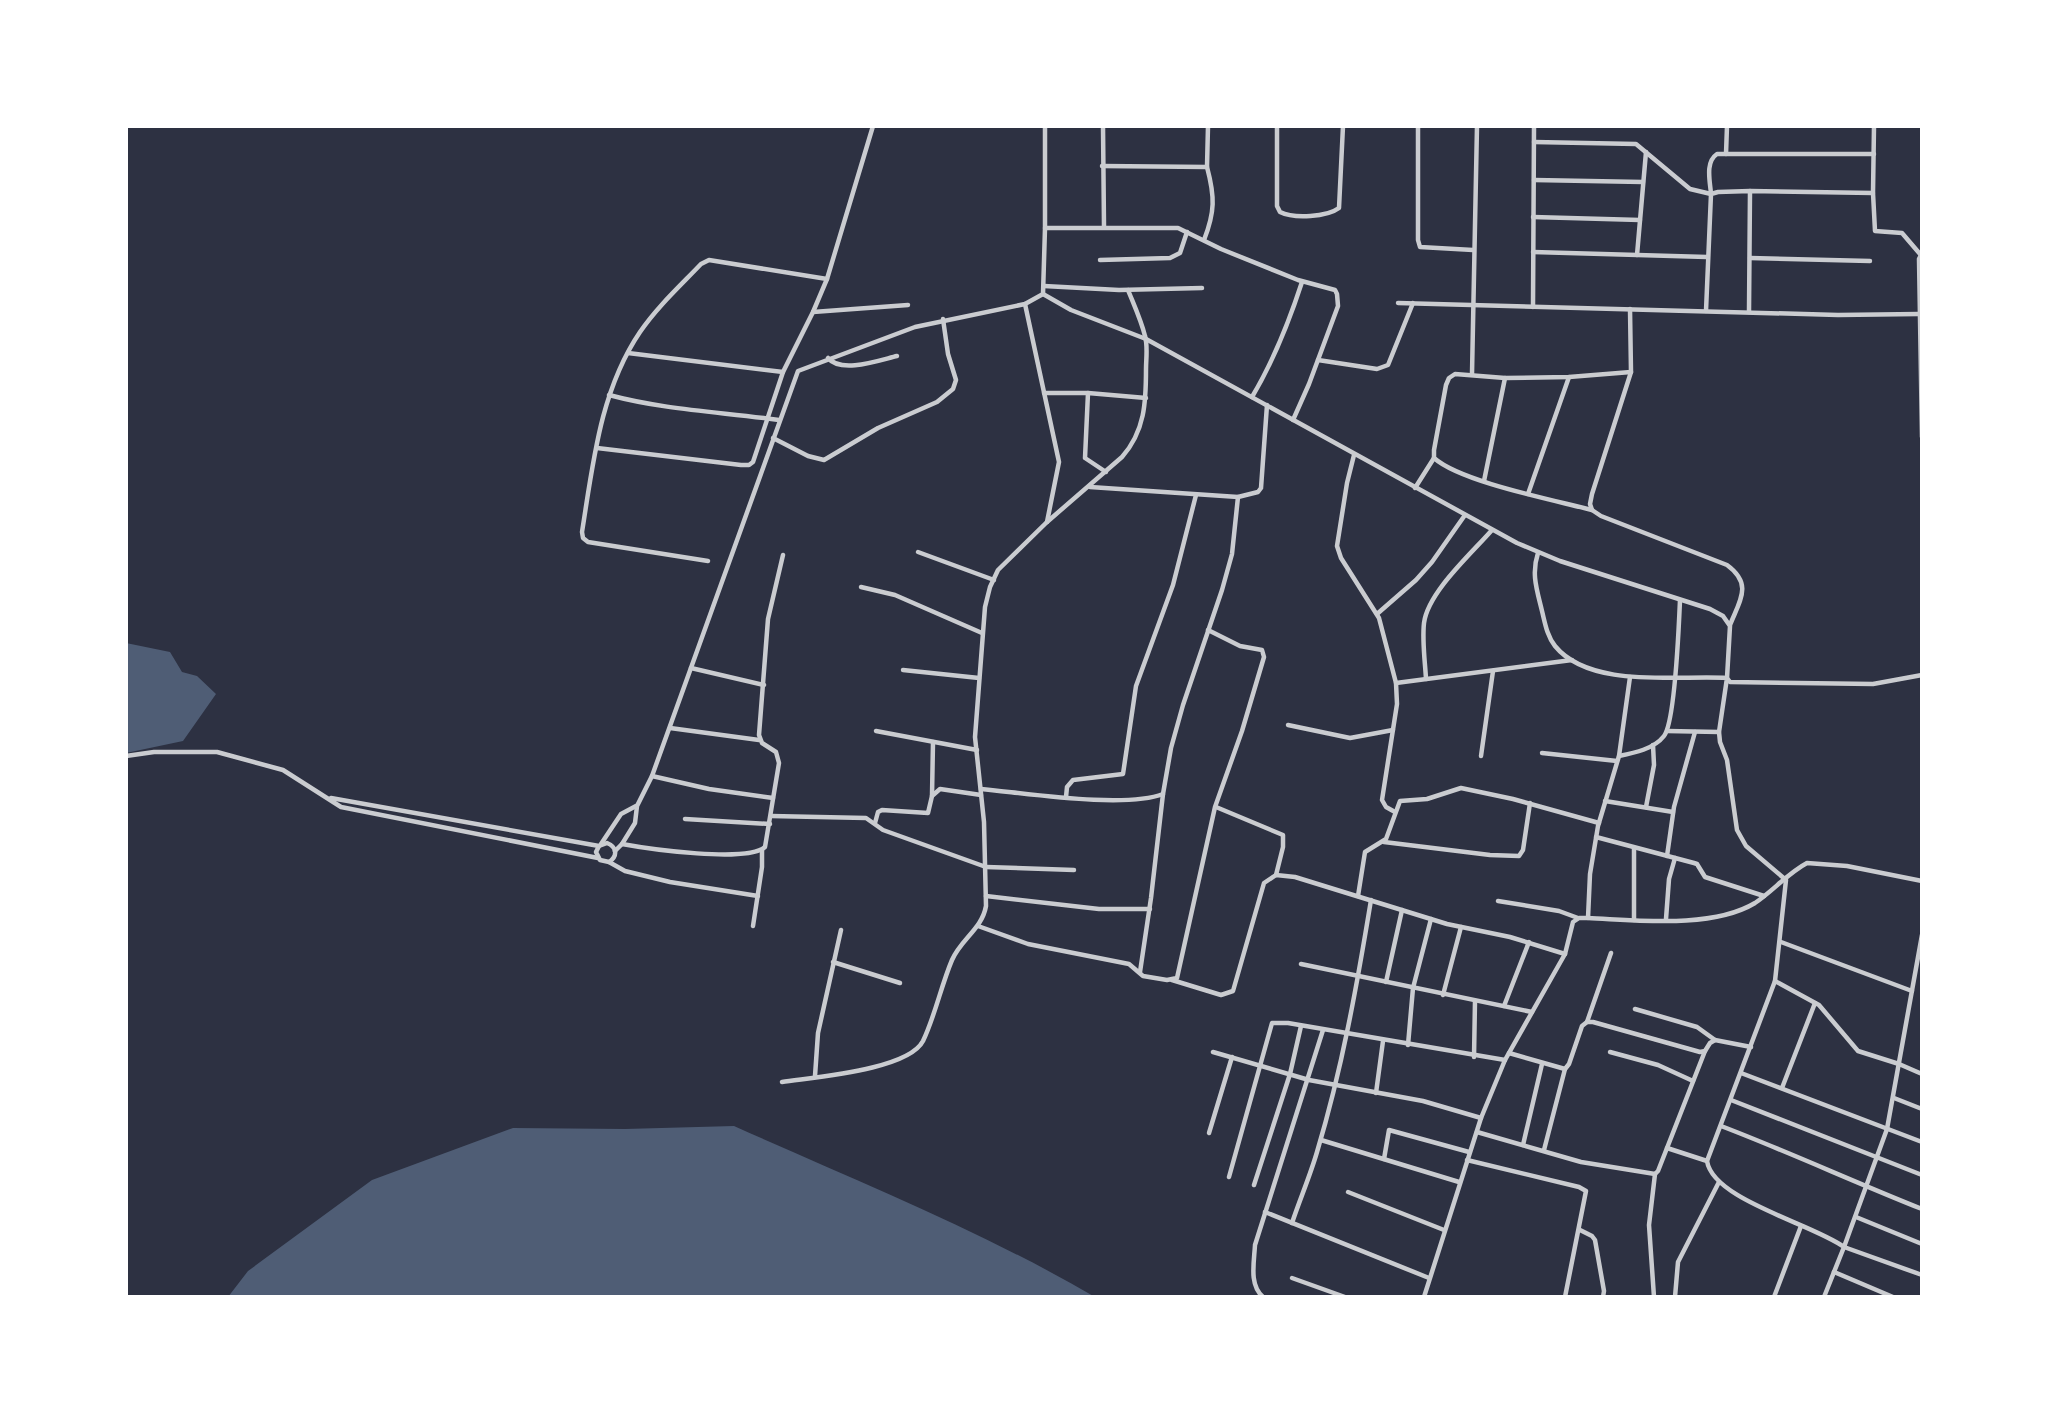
<svg xmlns="http://www.w3.org/2000/svg" width="2048" height="1423" font-family="'Noto Sans',sans-serif">
	<style>
		.water { fill: #4f5d75 }
		.lines { fill: none; stroke-linecap: round; stroke-linejoin: round }
		.minor { stroke: #caccd0; stroke-width: 4.5 }
	</style>
	<rect width="100%" height="100%" fill="#2d3142"/>
	<!-- water -->
	<g class="water">
		<polygon points="126,643 170,652 182,672 197,676 216,694 183,741 126,753"/>
		<path d="M734,1126c121,54 246,104 361,171h-867l20,-26 124,-91 141,-52 112,1z"/>
	</g>
	<g class="lines">
		<!-- minor -->
		<g class="minor">
			<polyline points="1103,126 1104,227"/>
			<path d="M1277,126v80l3,6c14,7 47,5 59,-4l4,-82"/>
			<polyline points="1418,126 1418,240 1420,247 1473,250"/>
			<path d="M1534,142l102,2 54,45 21,5c-1,-13 -6,-32 6,-40h157"/>
			<polyline points="1726,154 1727,126"/>
			<polyline points="1102,166 1207,167 1208,126"/>
			<polyline points="1534,180 1643,182"/>
			<polyline points="1873,193 1875,231 1902,233 1920,254"/>
			<polyline points="1533,217 1640,220"/>
			<polyline points="1045,228 1178,228 1221,249 1298,280 1335,290 1337,294 1338,306 1309,384 1293,420"/>
			<path d="M1204,240c11,-28 11,-43 3,-73"/>
			<polyline points="1533,252 1707,257"/>
			<polyline points="1922,253 1919,259 1922,437"/>
			<polyline points="1637,255 1646,152"/>
			<polyline points="1750,258 1870,261"/>
			<polyline points="1100,260 1170,258 1180,253 1187,232"/>
			<polyline points="1044,286 1119,290 1202,288"/>
			<polyline points="1043,294 1071,310 1146,339 1517,543 1560,561 1710,609 1723,616 1730,626 1727,678 1730,682 1873,684 1922,675"/>
			<polyline points="1398,303 1838,315 1919,314"/>
			<polyline points="1025,304 1059,462 1047,522"/>
			<polyline points="1533,307 1534,126"/>
			<path d="M1630,309l1,63 -39,122 -2,10 2,6 9,6 126,49c26,19 13,35 3,60"/>
			<polyline points="1706,311 1711,194 1718,192 1750,191 1873,193 1874,126"/>
			<polyline points="813,312 908,305"/>
			<polyline points="1749,312 1750,191"/>
			<polyline points="628,353 783,372"/>
			<path d="M828,358c13,16 52,2 69,-2"/>
			<polyline points="1318,360 1377,369 1388,365 1413,303"/>
			<polyline points="1472,374 1477,126"/>
			<polyline points="1044,393 1088,393 1146,398"/>
			<polyline points="1088,393 1085,458 1106,472"/>
			<path d="M609,395c56,15 113,17 170,25"/>
			<path d="M1252,397c22,-37 37,-75 50,-115"/>
			<polyline points="773,438 808,456 824,460 878,428 937,402 953,389 956,380 948,354 943,319"/>
			<polyline points="597,448 741,465 749,465 753,462 783,372 813,312 827,279 873,126"/>
			<polyline points="1354,455 1347,483 1337,546 1341,558 1379,618 1396,683 1397,704 1382,800 1386,807 1395,812"/>
			<polyline points="1484,481 1505,378"/>
			<polyline points="1090,487 1238,497 1258,492 1261,488 1267,405"/>
			<polyline points="1415,488 1434,458"/>
			<polyline points="1528,494 1569,377"/>
			<path d="M1592,510c-38,-10 -131,-28 -158,-52v-8l12,-65 3,-7 6,-4 50,4 64,-1 62,-5"/>
			<polyline points="918,552 994,580"/>
			<path d="M1538,553c-7,21 -1,37 4,58 3,12 5,25 13,35 35,43 123,29 172,32l-8,54 1,10 7,18 10,70 9,16 40,34 -11,101 -68,180c6,39 106,63 137,86l-20,50"/>
			<path d="M708,561l-120,-19 -5,-4 -1,-6c11,-68 18,-141 58,-200 17,-25 40,-46 61,-68l8,-4 118,19"/>
			<polyline points="861,587 895,595 982,633"/>
			<polyline points="1377,614 1416,580 1432,562 1465,515"/>
			<polyline points="691,668 764,685"/>
			<polyline points="903,670 979,678"/>
			<path d="M1426,679c-1,-18 -4,-38 -2,-56 4,-31 48,-70 68,-93"/>
			<polyline points="1396,683 1572,660"/>
			<polyline points="1288,725 1350,738 1393,730"/>
			<polyline points="670,728 759,740"/>
			<polyline points="876,731 977,750"/>
			<polyline points="1667,731 1719,732"/>
			<polyline points="1542,753 1617,761"/>
			<polyline points="126,756 154,752 217,752 283,770 341,807 598,858"/>
			<polyline points="1481,756 1493,671"/>
			<path d="M1619,756c15,-3 35,-7 45,-20 11,-14 15,-113 16,-136"/>
			<polyline points="652,776 709,789 773,798"/>
			<path d="M981,789c44,4 143,20 182,5l8,-46 12,-43 39,-115 10,-36 6,-57"/>
			<polyline points="932,796 933,742"/>
			<polyline points="1066,797 1067,787 1073,780 1123,774 1136,686 1173,585 1196,495"/>
			<path d="M331,798l268,48 8,-3c10,4 11,13 2,19"/>
			<polyline points="1605,801 1673,812"/>
			<polyline points="1216,807 1283,835 1283,847 1276,875"/>
			<polyline points="1646,807 1654,765 1653,745"/>
			<polyline points="771,816 866,818 883,830 986,867 1074,870"/>
			<polyline points="685,819 770,824"/>
			<polyline points="875,823 878,812 882,810 928,813 932,796 940,789 981,795"/>
			<polyline points="1596,837 1694,863 1697,864 1705,877 1764,896"/>
			<polyline points="1384,842 1490,855 1519,856 1523,850 1530,803"/>
			<polyline points="601,844 621,814 636,806"/>
			<path d="M622,844c27,5 125,19 143,3l14,-84 -3,-11 -14,-9 -3,-8 9,-116 15,-64"/>
			<polyline points="599,846 596,852 600,860 609,862 625,871 670,882 758,896"/>
			<polyline points="1634,848 1634,920"/>
			<polyline points="615,851 622,844 635,823 637,806 652,776 798,371 915,327 1025,304 1043,294 1045,228 1045,126"/>
			<polyline points="1667,856 1674,807 1695,732"/>
			<polyline points="986,896 1099,909 1150,909"/>
			<polyline points="1358,896 1365,852 1386,839 1400,801 1427,799 1461,788 1513,799 1599,823"/>
			<polyline points="1498,901 1559,911 1578,918"/>
			<polyline points="1588,918 1590,874 1598,826 1619,756 1630,677"/>
			<polyline points="1666,919 1669,879 1675,858"/>
			<polyline points="753,926 762,867 762,850"/>
			<polyline points="978,926 1028,944 1129,964 1143,976 1167,980 1177,978 1215,807 1242,731 1264,657 1262,650 1240,646 1208,630"/>
			<polyline points="1922,935 1887,1129 1844,1247 1922,1275"/>
			<polyline points="1781,942 1912,991"/>
			<polyline points="833,962 900,983"/>
			<polyline points="1301,964 1532,1012"/>
			<polyline points="1140,972 1151,898 1163,794"/>
			<polyline points="1172,980 1221,995 1233,991 1264,883 1276,875 1295,877 1447,924 1510,937 1565,954"/>
			<polyline points="1775,981 1819,1005 1858,1051 1899,1064 1922,1074"/>
			<polyline points="1386,982 1402,910"/>
			<polyline points="1443,995 1461,927"/>
			<polyline points="1504,1006 1529,942"/>
			<polyline points="1635,1009 1697,1027 1715,1040"/>
			<polyline points="1587,1022 1611,953"/>
			<polyline points="1408,1045 1413,988 1431,919"/>
			<polyline points="1213,1052 1309,1080 1423,1101 1481,1118"/>
			<polyline points="1610,1052 1658,1065 1693,1081"/>
			<polyline points="1509,1053 1565,1069 1569,1064 1582,1026 1587,1022 1593,1022 1700,1052 1705,1051 1710,1043 1715,1040 1751,1047"/>
			<polyline points="1474,1057 1475,1001"/>
			<polyline points="1741,1073 1922,1142"/>
			<polyline points="815,1076 818,1033 841,930"/>
			<path d="M782,1082c32,-5 126,-12 141,-41 12,-25 18,-55 29,-81 9,-21 30,-31 34,-54l-2,-84 -9,-85 10,-130 5,-20 8,-17 49,-48 75,-65c23,-26 24,-55 24,-88 0,-10 2,-23 -1,-33 -4,-16 -11,-31 -17,-46"/>
			<polyline points="1782,1088 1815,1003"/>
			<polyline points="1376,1093 1383,1041"/>
			<polyline points="1894,1098 1922,1109"/>
			<polyline points="1731,1100 1922,1175"/>
			<path d="M1721,1126c68,26 133,56 201,83"/>
			<polyline points="1477,1132 1581,1162 1655,1174 1658,1171 1705,1051"/>
			<polyline points="1209,1133 1232,1057"/>
			<polyline points="1321,1140 1459,1182"/>
			<polyline points="1523,1145 1542,1064"/>
			<polyline points="1667,1148 1707,1161"/>
			<polyline points="1544,1150 1565,1069"/>
			<polyline points="1384,1159 1389,1130 1469,1152"/>
			<polyline points="1467,1160 1579,1187 1586,1191 1565,1297"/>
			<polyline points="1229,1177 1272,1023 1288,1023 1505,1060"/>
			<polyline points="1254,1185 1290,1074 1301,1026"/>
			<polyline points="1348,1192 1444,1230"/>
			<polyline points="1265,1212 1429,1278"/>
			<polyline points="1856,1217 1922,1244"/>
			<path d="M1292,1223c8,-24 18,-47 25,-71 25,-83 40,-167 54,-252"/>
			<polyline points="1580,1230 1592,1236 1595,1240 1604,1291 1603,1297"/>
			<polyline points="1834,1272 1893,1297"/>
			<polyline points="1292,1278 1345,1297"/>
			<path d="M1263,1297c-14,-12 -9,-34 -8,-52l68,-215"/>
			<path d="M1424,1297l57,-179 24,-58 60,-106 8,-32 6,-4h9c48,2 124,11 167,-15 18,-12 33,-30 52,-40l40,3 75,15"/>
			<polyline points="1654,1297 1649,1225 1655,1174"/>
			<polyline points="1675,1297 1678,1262 1719,1182"/>
			<polyline points="1774,1297 1801,1226"/>
		</g>
	</g>
	<!-- border -->
	<rect width="2048" height="1423" fill="none" stroke="#ffffff" stroke-width="256"/>
</svg>
